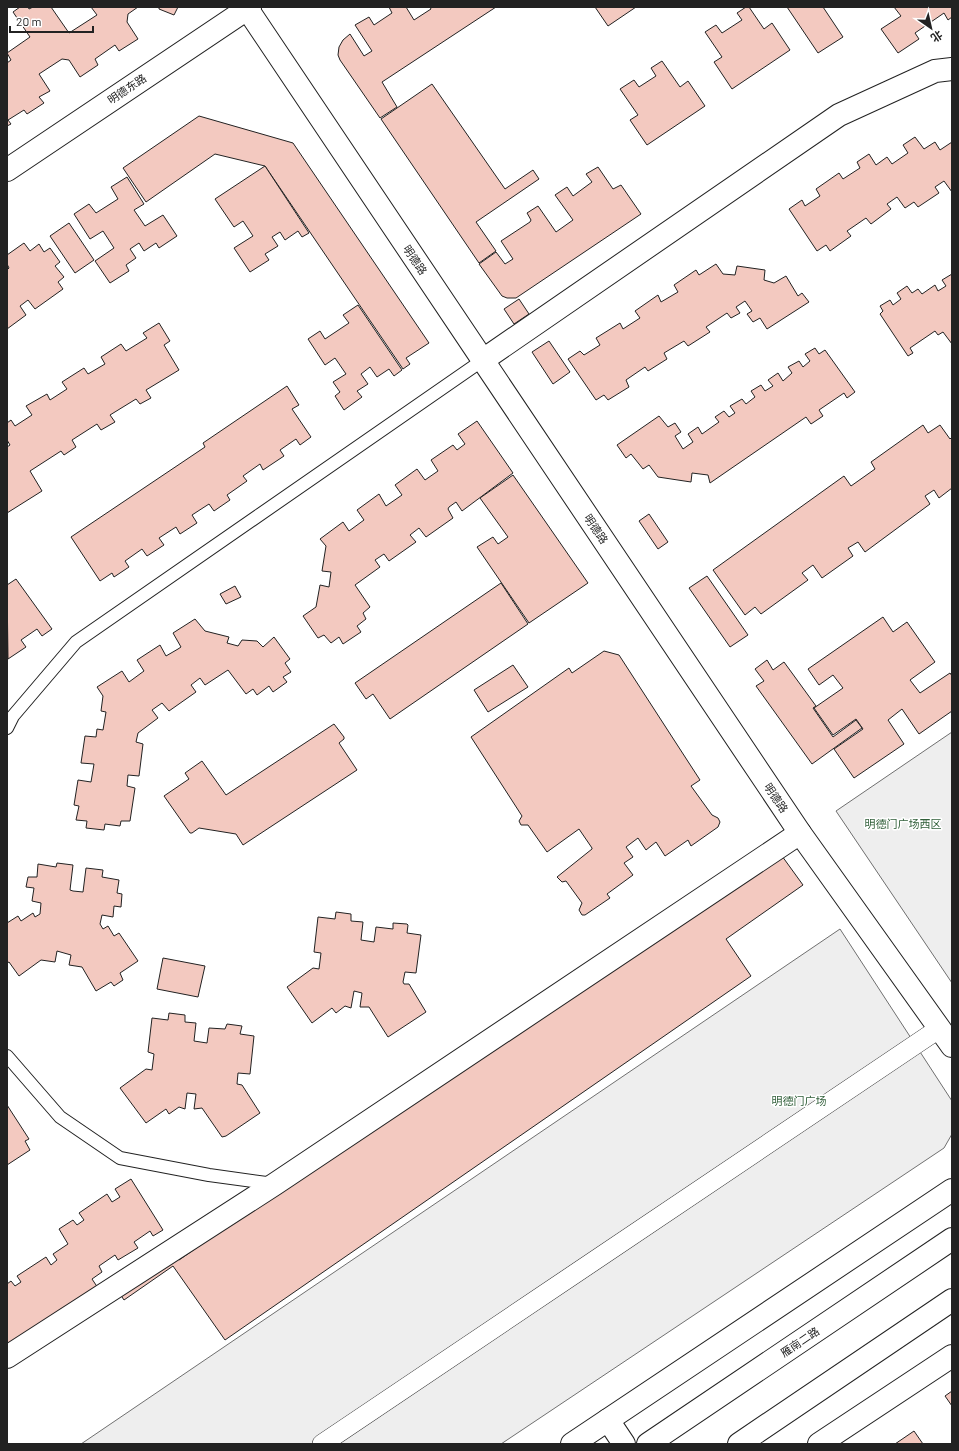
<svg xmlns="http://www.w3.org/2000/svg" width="959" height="1451" font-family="Barlow,'Noto Sans SC',sans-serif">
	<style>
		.green { fill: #eee; stroke: #6f6f6f }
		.building { fill: #f3c9c0; stroke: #222 }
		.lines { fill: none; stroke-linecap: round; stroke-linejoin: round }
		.service-casing { stroke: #222; stroke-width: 14 }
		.pedestrian-casing { stroke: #222; stroke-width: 20 }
		.minor-casing { stroke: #222; stroke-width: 24 }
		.tertiary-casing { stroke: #222; stroke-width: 24 }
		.secondary-casing { stroke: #222; stroke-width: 24 }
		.primary-casing { stroke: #222; stroke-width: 24 }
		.service { stroke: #fff; stroke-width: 12 }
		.pedestrian { stroke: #fff; stroke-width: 19 }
		.minor { stroke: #fff; stroke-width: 22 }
		.tertiary { stroke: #fff; stroke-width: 22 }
		.secondary { stroke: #fff; stroke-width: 22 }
		.primary { stroke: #fff; stroke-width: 22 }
		.labels { text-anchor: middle; stroke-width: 3; stroke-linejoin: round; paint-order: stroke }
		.street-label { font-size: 11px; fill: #222; stroke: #fff }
		.park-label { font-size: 11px; fill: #2f5e38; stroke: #fff }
	</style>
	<rect width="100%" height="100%" fill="#fff"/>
	<!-- green -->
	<g class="green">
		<polygon points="952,732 952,983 836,811"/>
		<polygon points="840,929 952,1101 952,1134 944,1148 501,1444 81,1444"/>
	</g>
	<!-- building -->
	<g class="building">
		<polygon points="20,7 28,7 29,9 33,7 51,7 69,33 97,15 91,7 138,7 128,14 127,22 138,39 119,51 115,45 95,59 98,65 80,77 69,60 62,59 39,74 50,91 39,97 44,103 27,114 24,110 8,120 11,124 7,126 7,63 11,60 7,53 30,37 13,12"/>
		<polygon points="159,7 178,7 174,15 159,9"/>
		<polygon points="389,7 406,7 414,20 431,9 430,7 496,7 382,82 397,107 380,118 340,60 338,55 339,47 343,40 350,34 364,56 372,51 355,25 369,17 374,25 392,13"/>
		<polygon points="595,7 636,7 608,26"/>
		<polygon points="746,7 749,7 764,29 772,23 790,50 732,89 714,62 722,57 705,32 716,25 722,33 742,20 737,13"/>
		<polygon points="787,7 823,7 843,37 818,53"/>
		<polygon points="894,7 952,7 952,17 948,20 944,13 915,33 919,39 898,53 881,29 901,16"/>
		<polygon points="662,61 680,87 688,81 705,106 647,145 630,120 638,115 620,89 634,80 639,87 656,76 651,68"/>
		<polygon points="432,84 505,189 533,170 539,179 476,222 496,251 479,263 381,119"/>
		<polygon points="199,116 293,143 429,343 406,358 410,364 403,369 265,166 215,154 146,202 123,168"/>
		<polygon points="915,137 924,149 935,142 940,150 952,142 952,192 944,181 935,187 939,193 918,207 914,202 905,208 897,197 887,204 891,209 871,224 866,218 847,231 851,236 830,251 826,245 817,251 789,209 802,200 805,206 820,196 816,189 839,173 843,179 860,168 857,162 869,154 876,165 887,157 892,164 908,153 903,145"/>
		<polygon points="265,166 309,233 302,237 298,231 285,240 280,232 272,237 278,246 265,254 269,260 250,272 234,248 253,236 243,221 234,227 215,199"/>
		<polygon points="598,167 613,189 621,185 641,214 516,298 507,298 502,296 479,264 496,252 505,264 513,259 501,241 530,222 531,220 527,213 538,206 556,232 573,220 555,195 567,187 573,196 592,182 586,174"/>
		<polygon points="127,177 144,204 134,210 145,226 163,215 177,236 159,248 156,243 144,251 139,243 130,249 136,258 126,265 129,271 110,283 95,261 114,248 103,231 90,239 74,214 89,204 96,213 118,199 111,187"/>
		<polygon points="69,223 94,260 75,273 50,236"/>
		<polygon points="24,243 30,251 39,244 44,252 50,248 60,262 55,266 64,277 58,282 63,289 35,309 28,300 20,306 26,315 7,329 7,270 9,268 7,264 7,255"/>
		<polygon points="716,264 723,274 735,275 737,266 765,270 764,280 774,283 786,276 798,296 802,293 809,302 767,329 760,318 753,322 747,314 752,311 745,301 736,307 740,313 731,318 727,313 706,327 710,332 688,346 684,341 664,353 667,359 648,371 645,367 626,380 629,387 608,400 604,395 596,400 568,359 580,351 584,355 600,345 596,338 620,323 623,329 640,318 635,311 658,295 661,302 678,292 674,285 696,270 699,275"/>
		<polygon points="952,274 952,344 943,332 938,335 935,331 910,348 913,353 908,356 880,314 883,311 880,306 890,300 893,305 901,299 897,293 907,286 912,293 918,289 922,294 935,285 938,291 946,286 942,280"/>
		<polygon points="519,299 529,314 514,324 504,309"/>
		<polygon points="358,305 402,370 394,376 389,369 377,377 370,367 361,374 368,384 357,391 362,397 344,410 335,396 340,392 333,382 346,374 335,358 325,365 308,339 320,331 325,339 349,323 343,315"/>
		<polygon points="159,323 170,341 164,345 179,370 146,390 151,398 140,404 136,399 110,415 115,422 101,430 97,424 72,440 76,447 64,455 61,451 30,471 42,491 7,513 7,447 10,445 7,440 7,423 11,420 15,426 32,415 26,406 47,394 50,400 67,389 62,382 84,368 88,374 105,364 101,357 121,344 126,351 147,338 143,333"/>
		<polygon points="549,341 570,372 553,384 532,352"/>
		<polygon points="815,348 819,354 825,350 855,392 847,398 844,393 819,410 823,416 811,424 806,417 710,483 708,475 692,473 691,482 658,477 649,465 643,469 631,454 626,458 617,445 659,416 668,427 675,423 681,432 675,436 683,449 693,442 688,434 698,427 702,434 719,422 715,417 724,411 729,417 735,413 730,406 742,399 746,404 755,397 751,391 761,385 765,391 773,386 768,380 778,373 783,381 792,373 788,367 799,361 803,367 810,361 805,354"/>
		<polygon points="287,386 299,405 292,409 311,437 300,445 296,439 280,450 284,456 263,470 260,464 243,476 247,481 227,495 230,500 214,511 209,504 192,515 197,523 180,534 176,527 159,538 164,545 147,556 142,549 125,561 129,567 114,577 112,573 100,581 71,537 205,447 203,443"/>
		<polygon points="477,421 513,473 462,511 456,502 449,507 448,509 453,518 426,537 419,528 410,535 416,542 389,561 384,554 375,560 380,567 355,585 370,607 363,613 366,619 357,626 361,632 343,644 339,637 331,643 324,635 318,638 303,616 316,607 320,585 329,587 331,572 322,571 326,546 320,539 343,522 349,531 364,520 357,510 379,494 386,506 402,495 395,485 417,469 425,480 438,471 431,460 453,445 457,450 465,444 458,434"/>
		<polygon points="923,425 928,433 940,425 950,439 952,437 952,488 939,498 934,490 925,496 930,504 865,552 858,542 848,548 853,556 822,578 813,565 802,573 808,580 761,614 755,607 745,615 713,570 844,476 851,486 875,469 871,462"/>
		<polygon points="513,475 588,583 529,623 477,547 493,537 498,544 508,537 480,498"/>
		<polygon points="649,514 668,542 658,549 639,521"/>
		<polygon points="707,576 748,635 730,647 689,588"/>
		<polygon points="16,579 52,629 42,636 37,629 21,640 26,647 8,659 7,585"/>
		<polygon points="501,583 528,624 390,719 373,694 366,699 355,683"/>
		<polygon points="235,586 241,597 226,604 220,594"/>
		<polygon points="883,617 893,632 907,622 935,662 910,680 920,693 950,673 952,676 952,711 919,734 902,709 888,720 904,744 854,778 834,749 863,729 856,719 833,735 814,708 843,688 833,675 819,685 808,669"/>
		<polygon points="195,619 205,631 229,637 227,643 238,646 242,640 257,641 263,647 274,637 290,659 285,663 291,672 283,677 287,682 273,692 269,686 257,695 253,689 246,694 228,670 205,685 200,678 191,685 196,692 169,711 162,703 152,710 158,718 138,733 136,742 143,744 139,776 128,775 127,786 135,788 130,821 121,821 120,826 105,824 104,830 86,828 87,821 76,820 79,806 74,805 78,780 91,782 94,764 81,763 85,736 96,737 97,729 103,730 106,712 101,711 103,696 97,687 122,671 129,682 144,671 137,660 160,645 166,656 178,649 181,647 173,633"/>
		<polygon points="604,651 619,655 700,780 691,786 712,815 718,818 720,822 718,827 691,846 688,840 665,856 656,842 646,850 638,838 626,847 633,857 624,863 633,875 607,894 610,898 585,915 582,915 579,910 582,903 566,881 562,882 557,877 592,849 592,848 579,829 547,852 528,825 521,825 519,821 522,816 471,737 569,668 572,673"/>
		<polygon points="767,660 773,670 784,662 816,706 813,708 833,737 856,720 862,728 812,764 756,686 764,681 755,669"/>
		<polygon points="513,665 528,687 488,712 474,690"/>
		<polygon points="334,724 344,737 344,739 339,743 357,770 243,845 236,834 199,828 192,833 190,833 164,796 189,779 185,773 202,761 226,795"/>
		<polygon points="782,856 803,885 726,939 751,976 225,1340 173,1266 124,1300 112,1282 167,1244 179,1260 699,899"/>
		<polygon points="57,863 73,865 70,890 73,891 83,892 86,868 103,870 102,877 119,880 117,893 122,894 121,907 114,906 113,917 102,915 100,924 103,929 108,926 114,936 119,933 138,961 120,973 123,980 114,986 111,982 96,991 82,967 69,965 71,955 57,951 55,962 41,960 19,976 9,962 7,963 7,923 18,916 21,921 33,913 35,917 40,914 41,903 32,901 34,888 26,887 28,877 37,877 38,864 56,867"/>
		<polygon points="336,912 351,914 351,921 363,922 361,940 374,942 376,927 393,929 393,923 407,924 408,925 407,933 421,935 416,973 405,972 403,982 404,984 409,984 426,1012 388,1037 369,1007 360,1007 362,993 354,991 351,1008 345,1006 336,1013 332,1008 312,1023 287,987 313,968 319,969 321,953 314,952 318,917 335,919"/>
		<polygon points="163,958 205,966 198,997 157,989"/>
		<polygon points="169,1013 185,1015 185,1022 196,1023 194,1041 207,1043 209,1028 225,1029 227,1024 242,1026 240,1034 254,1036 250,1074 238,1073 237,1084 242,1085 260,1113 226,1136 222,1137 202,1108 194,1109 196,1094 187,1093 185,1109 179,1107 169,1114 166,1109 146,1123 120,1088 146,1069 152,1070 154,1054 148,1052 152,1018 168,1020"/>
		<polygon points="7,1105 29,1139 25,1141 30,1150 7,1165"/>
		<polygon points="131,1179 163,1230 153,1236 150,1231 134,1242 138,1248 118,1260 115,1255 99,1266 102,1272 92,1279 100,1291 7,1346 7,1284 11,1281 15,1286 21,1282 17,1276 46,1257 51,1265 57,1260 53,1254 68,1244 59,1229 73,1220 77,1225 84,1220 79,1213 107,1194 112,1202 120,1197 115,1189"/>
		<polygon points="952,1391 952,1406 945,1396"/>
		<polygon points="914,1431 923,1444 895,1444"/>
	</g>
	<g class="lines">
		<!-- service casing -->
		<g class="service-casing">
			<g id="service">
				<polyline points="7,728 13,716 76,642 483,360"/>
				<polyline points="7,1056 60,1117 120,1158 209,1175 274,1184"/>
			</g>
		</g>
		<!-- pedestrian casing -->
		<g class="pedestrian-casing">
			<polyline id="pedestrian" points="322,1444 940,1028"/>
		</g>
		<!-- minor casing -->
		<g class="minor-casing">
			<g id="minor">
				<polyline points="483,360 839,115 935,71 952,69"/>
				<polyline points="7,1357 275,1184 800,833"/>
			</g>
		</g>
		<!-- tertiary casing -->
		<g class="tertiary-casing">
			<g id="tertiary">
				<polyline points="246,7 800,833 952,1046"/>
				<polyline points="7,170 250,7"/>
			</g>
		</g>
		<!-- secondary casing -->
		<g class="secondary-casing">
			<g id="secondary">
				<polyline points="608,1420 624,1444"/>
				<polyline points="572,1444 952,1190"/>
				<polyline points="819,1444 952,1356"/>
			</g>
		</g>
		<!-- primary casing -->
		<g class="primary-casing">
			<g id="primary">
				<polyline points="648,1444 952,1239"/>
				<polyline points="739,1444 952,1300"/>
			</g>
		</g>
		<!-- service -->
		<use href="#service" class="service"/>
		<!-- pedestrian -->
		<use href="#pedestrian" class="pedestrian"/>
		<!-- minor -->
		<use href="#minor" class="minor"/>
		<!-- tertiary -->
		<use href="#tertiary" class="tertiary"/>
		<!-- secondary -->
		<use href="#secondary" class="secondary"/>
		<!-- primary -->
		<use href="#primary" class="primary"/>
	</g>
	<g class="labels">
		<!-- street labels -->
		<g class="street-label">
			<text transform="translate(127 89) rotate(-34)" y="4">明德东路</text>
			<text transform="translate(415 260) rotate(56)" y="4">明德路</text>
			<text transform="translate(596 529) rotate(56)" y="4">明德路</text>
			<text transform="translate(776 798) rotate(56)" y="4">明德路</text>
			<text transform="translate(800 1342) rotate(-34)" y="4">雁南二路</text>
		</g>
		<!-- park labels -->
		<g class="park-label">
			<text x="903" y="828">明德门广场西区</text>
			<text x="799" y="1105">明德门广场</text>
		</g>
	</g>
	<!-- border -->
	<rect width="959" height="1451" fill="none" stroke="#222222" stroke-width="16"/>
	<!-- north arrow -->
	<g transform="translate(931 28) rotate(146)" stroke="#ffffff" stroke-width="3" paint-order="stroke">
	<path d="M0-3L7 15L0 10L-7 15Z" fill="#222222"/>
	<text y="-6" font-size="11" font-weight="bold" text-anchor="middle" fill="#222222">北</text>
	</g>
	<!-- scale -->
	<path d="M10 26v6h83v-6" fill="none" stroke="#222222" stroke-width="2"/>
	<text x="16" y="26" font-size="12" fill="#222222" stroke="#ffffff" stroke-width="3" paint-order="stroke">20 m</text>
</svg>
